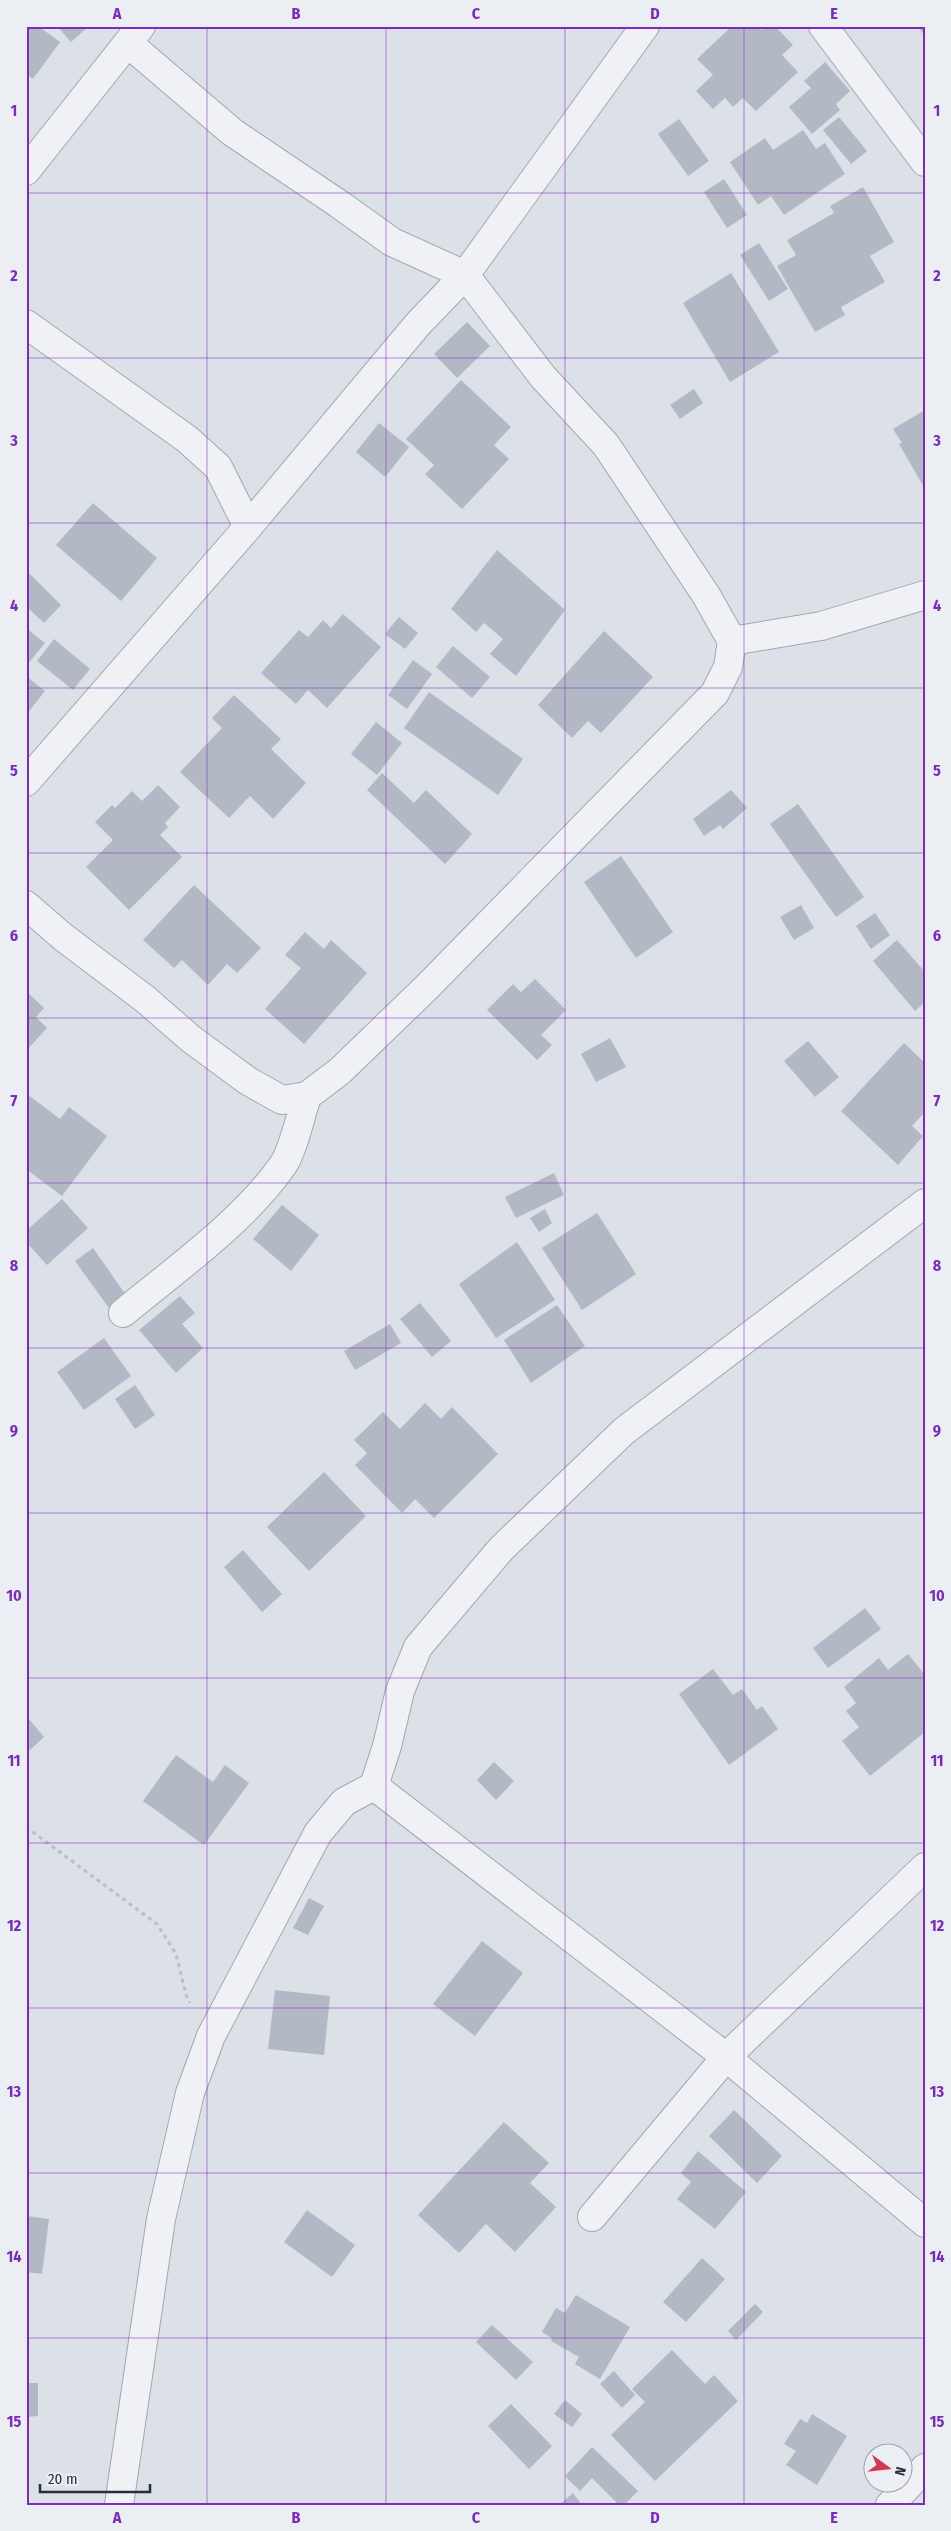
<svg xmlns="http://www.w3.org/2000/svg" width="951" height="2531" font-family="'Fira Sans Condensed',sans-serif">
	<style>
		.building { fill: #b3b9c4 }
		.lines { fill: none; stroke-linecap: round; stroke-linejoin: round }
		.street-casing { stroke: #a1a7b1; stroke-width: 30 }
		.path { stroke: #babec5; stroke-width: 3; stroke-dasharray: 4 4; stroke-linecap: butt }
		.street { stroke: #eff1f5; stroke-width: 28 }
		.grid { fill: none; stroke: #7b2cbf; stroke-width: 1; stroke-opacity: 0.55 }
		.neatline { fill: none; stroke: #7b2cbf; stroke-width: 2 }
		.grid-label { font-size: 16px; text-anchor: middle; font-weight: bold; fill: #7b2cbf }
	</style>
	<rect width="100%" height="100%" fill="#dce0e7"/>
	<!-- building -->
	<g class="building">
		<polygon points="26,26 38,26 60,42 33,79 26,74"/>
		<polygon points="57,26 89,26 71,42"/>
		<polygon points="732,26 757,26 761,30 765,26 775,26 793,45 782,55 798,72 756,111 743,98 733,107 725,98 713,109 696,91 713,75 697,59"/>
		<polygon points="918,26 925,26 925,37"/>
		<polygon points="825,62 850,91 836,104 840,110 812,134 789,107 811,88 804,81"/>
		<polygon points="839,117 867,151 851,164 823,130"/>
		<polygon points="679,119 709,161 688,176 658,134"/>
		<polygon points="803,130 816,149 825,143 845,174 784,215 771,196 758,205 730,162 765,138 773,150"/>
		<polygon points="724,179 747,215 727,228 704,192"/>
		<polygon points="863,187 894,242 870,256 885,282 841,307 845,315 815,332 777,266 796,255 787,240 834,213 830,206"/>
		<polygon points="759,243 788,289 769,301 740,255"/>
		<polygon points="731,273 779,352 730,382 683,303"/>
		<polygon points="467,322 490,346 457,378 434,354"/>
		<polygon points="461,380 511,427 494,445 509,459 462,509 425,474 434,465 406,439"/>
		<polygon points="694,389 703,403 680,419 670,405"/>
		<polygon points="925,410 925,489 899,444 902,443 893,429"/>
		<polygon points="379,423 409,447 385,477 356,452"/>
		<polygon points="93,503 157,558 121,601 56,545"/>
		<polygon points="497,550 565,610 516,676 490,654 503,639 484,623 476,632 451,609"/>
		<polygon points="30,574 61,605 44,623 26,606 26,578"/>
		<polygon points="343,614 381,647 327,708 308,690 296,704 261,673 299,630 308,637 323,620 331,628"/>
		<polygon points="399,617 418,633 405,649 385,634"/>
		<polygon points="26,628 45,643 26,666"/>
		<polygon points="604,631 653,677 601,733 588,721 572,738 538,705"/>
		<polygon points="54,639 90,669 73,690 37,661"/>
		<polygon points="453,646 490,677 472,698 436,667"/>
		<polygon points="413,660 432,674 407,709 388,695"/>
		<polygon points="26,676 45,691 26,715"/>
		<polygon points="429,692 523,759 498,795 404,728"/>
		<polygon points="234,695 281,739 271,749 306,783 273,819 250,796 229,818 180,772 222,728 212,718"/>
		<polygon points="376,722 402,743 377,775 351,754"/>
		<polygon points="382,773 414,803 426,790 472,834 445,864 367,790"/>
		<polygon points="158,785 180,807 165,823 168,827 160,835 182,857 129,910 86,867 113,840 95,822 112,805 115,808 132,791 142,801"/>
		<polygon points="731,790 747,808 723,829 720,825 704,836 693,819"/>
		<polygon points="798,804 864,897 836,917 770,824"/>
		<polygon points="621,856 673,932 636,958 584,882"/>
		<polygon points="194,885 261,948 237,973 227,964 208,985 182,960 174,968 143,940"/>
		<polygon points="801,905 814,928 794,940 780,917"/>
		<polygon points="875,913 890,935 871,949 856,926"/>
		<polygon points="305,932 324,949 331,940 367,973 304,1044 265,1009 301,968 285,955"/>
		<polygon points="897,940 925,972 925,1002 915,1011 873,961"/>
		<polygon points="535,979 566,1010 541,1035 552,1045 537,1060 487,1010 513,984 521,992"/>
		<polygon points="26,991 44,1008 36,1017 47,1028 26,1051"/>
		<polygon points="610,1038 626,1067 596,1082 581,1054"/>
		<polygon points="808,1041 839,1077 815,1097 784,1061"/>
		<polygon points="904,1043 925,1063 925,1112 912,1126 923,1136 898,1165 841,1111"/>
		<polygon points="27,1094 60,1119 69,1107 107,1136 62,1196 26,1169"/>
		<polygon points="554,1173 564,1195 516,1218 505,1197"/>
		<polygon points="62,1199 88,1228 47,1265 26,1242 26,1231"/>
		<polygon points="282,1205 319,1235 291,1271 253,1239"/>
		<polygon points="545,1209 552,1223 539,1232 530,1218"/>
		<polygon points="597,1213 636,1274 582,1310 542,1248"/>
		<polygon points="517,1242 555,1300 496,1338 459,1284"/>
		<polygon points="93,1248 126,1295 109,1308 75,1261"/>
		<polygon points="180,1296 195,1313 182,1324 203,1348 176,1373 139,1330"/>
		<polygon points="420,1303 451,1341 432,1357 400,1319"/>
		<polygon points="557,1305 585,1346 531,1383 504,1340"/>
		<polygon points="390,1324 401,1343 355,1370 344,1351"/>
		<polygon points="104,1338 131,1376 84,1410 57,1372"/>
		<polygon points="135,1385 155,1415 135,1429 115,1399"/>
		<polygon points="425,1403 441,1419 452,1407 498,1454 434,1518 415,1499 402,1513 355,1465 367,1453 354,1440 383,1412 400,1429"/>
		<polygon points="324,1472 366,1516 309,1571 267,1527"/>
		<polygon points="243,1550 282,1594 262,1612 224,1567"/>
		<polygon points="865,1608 881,1629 828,1668 813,1648"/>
		<polygon points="908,1654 925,1675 925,1732 870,1776 842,1741 859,1727 846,1711 856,1703 844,1687 879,1658 888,1670"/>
		<polygon points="713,1669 733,1695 742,1689 757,1710 762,1706 778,1729 729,1765 679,1694"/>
		<polygon points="29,1719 44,1737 30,1750 26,1746 26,1722"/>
		<polygon points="176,1755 213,1782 225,1765 249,1783 204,1845 143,1801"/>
		<polygon points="494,1762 514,1781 496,1800 477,1780"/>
		<polygon points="309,1898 324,1906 308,1935 293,1928"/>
		<polygon points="482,1941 523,1973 475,2036 433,2004"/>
		<polygon points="275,1990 330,1996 324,2055 268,2049"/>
		<polygon points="734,2110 782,2156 757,2183 709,2136"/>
		<polygon points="504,2122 549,2163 530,2183 556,2207 515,2252 486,2224 459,2253 418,2215"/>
		<polygon points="698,2151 746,2192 715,2229 677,2199 691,2182 681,2173"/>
		<polygon points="307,2210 355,2245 332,2277 284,2242"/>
		<polygon points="26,2216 49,2219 42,2274 26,2272"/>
		<polygon points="702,2258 725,2279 686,2322 663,2302"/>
		<polygon points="576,2295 630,2327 600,2379 575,2364 579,2357 551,2341 552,2338 542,2332 556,2308 565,2313"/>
		<polygon points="755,2304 763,2312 736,2340 728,2331"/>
		<polygon points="492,2325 533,2362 516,2380 476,2342"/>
		<polygon points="672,2350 705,2384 714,2375 738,2401 655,2481 611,2435 645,2402 632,2389"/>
		<polygon points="614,2371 635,2395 622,2408 600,2384"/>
		<polygon points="26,2383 38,2383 38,2416 26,2417"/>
		<polygon points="565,2400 582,2414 572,2427 554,2414"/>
		<polygon points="511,2404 552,2446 529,2469 488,2426"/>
		<polygon points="812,2414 847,2436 817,2485 786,2465 796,2451 784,2444 800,2419 807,2423"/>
		<polygon points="592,2447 638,2491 624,2505 619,2505 592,2478 580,2491 565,2476"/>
		<polygon points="573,2493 582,2505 559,2505"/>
	</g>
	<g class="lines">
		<!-- street casing -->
		<g class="street-casing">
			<g id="street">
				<polyline points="823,26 925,162"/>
				<polyline points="26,171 141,26"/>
				<polyline points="26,324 187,439 218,467 248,527"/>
				<polyline points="732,641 821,626 925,595"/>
				<polyline points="26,782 248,527 418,324 465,275 645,26"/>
				<polyline points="26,905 63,937 145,999 191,1039 248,1081 282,1100 307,1096 340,1071 427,987 715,693 728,667 732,641 706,595 606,445 543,377 465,275 392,242 339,204 232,132 129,44"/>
				<path d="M123,1313c53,-44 121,-92 160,-148 10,-14 18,-51 24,-69"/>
				<polyline points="374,1786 726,2057 925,2223"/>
				<polyline points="592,2217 726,2057 925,1867"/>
				<polyline points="119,2505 161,2219 190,2093 211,2036 318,1833 344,1802 374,1786 387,1746 400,1691 418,1647 501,1549 624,1431 925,1203"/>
				<polyline points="890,2505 925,2468"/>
			</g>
		</g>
		<!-- path -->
		<polyline class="path" points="26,1827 157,1924 176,1954 186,1995 190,2003"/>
		<!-- street -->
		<use href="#street" class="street"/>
	</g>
	<!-- grid -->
	<path class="grid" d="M207,26v2479M386,26v2479M565,26v2479M744,26v2479M26,193h899M26,358h899M26,523h899M26,688h899M26,853h899M26,1018h899M26,1183h899M26,1348h899M26,1513h899M26,1678h899M26,1843h899M26,2008h899M26,2173h899M26,2338h899"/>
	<!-- border -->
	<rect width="951" height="2531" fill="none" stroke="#ebeff4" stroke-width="55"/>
	<!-- north arrow -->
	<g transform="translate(888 2468) rotate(105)"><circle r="24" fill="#ebeff4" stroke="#9ca2ab"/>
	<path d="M0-4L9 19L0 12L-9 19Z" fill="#d23a51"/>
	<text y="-8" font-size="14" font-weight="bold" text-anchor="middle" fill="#252e3d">N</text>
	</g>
	<!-- scale -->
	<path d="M40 2484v8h110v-8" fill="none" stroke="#252e3d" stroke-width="2.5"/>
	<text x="48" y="2484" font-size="15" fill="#252e3d" stroke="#ebeff4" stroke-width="4" paint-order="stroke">20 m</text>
	<rect x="28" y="28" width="896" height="2476" class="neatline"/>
	<g class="grid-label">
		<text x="117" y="19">A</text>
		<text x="296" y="19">B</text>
		<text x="476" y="19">C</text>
		<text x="655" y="19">D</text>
		<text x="834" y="19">E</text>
		<text x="14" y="116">1</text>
		<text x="937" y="116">1</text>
		<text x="14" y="281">2</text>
		<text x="937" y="281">2</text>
		<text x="14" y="446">3</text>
		<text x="937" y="446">3</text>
		<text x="14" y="611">4</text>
		<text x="937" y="611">4</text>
		<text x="14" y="776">5</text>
		<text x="937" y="776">5</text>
		<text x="14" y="941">6</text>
		<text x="937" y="941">6</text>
		<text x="14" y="1106">7</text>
		<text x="937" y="1106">7</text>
		<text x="14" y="1271">8</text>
		<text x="937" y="1271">8</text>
		<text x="14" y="1436">9</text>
		<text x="937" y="1436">9</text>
		<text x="14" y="1601">10</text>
		<text x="937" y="1601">10</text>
		<text x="14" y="1766">11</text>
		<text x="937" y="1766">11</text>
		<text x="14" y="1931">12</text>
		<text x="937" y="1931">12</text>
		<text x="14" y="2097">13</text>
		<text x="937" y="2097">13</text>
		<text x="14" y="2262">14</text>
		<text x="937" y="2262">14</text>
		<text x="14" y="2427">15</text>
		<text x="937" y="2427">15</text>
		<text x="117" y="2523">A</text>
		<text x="296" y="2523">B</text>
		<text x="476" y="2523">C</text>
		<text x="655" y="2523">D</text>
		<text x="834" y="2523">E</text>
	</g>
</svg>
